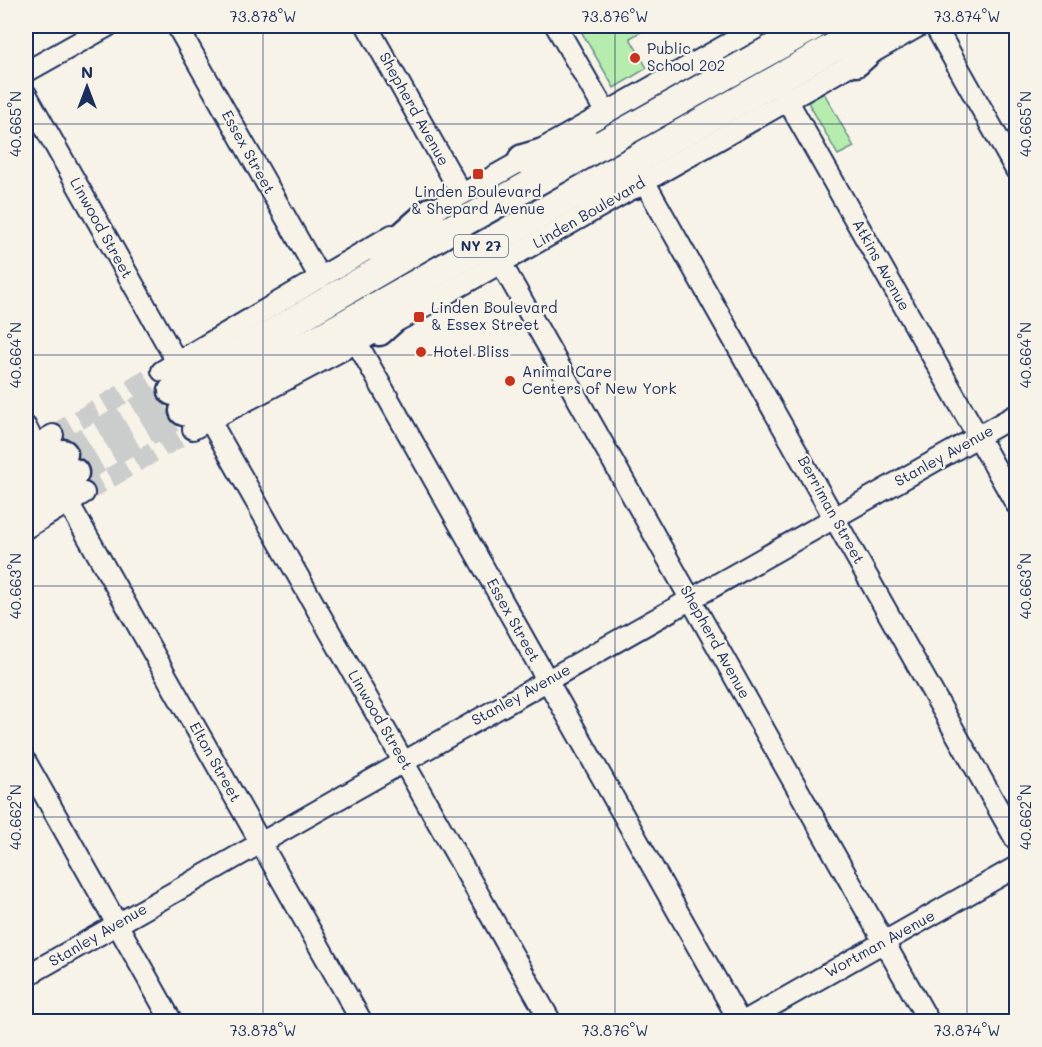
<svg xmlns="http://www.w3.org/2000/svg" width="1042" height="1047" font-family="Mali,sans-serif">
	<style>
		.green { fill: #b6ecae; stroke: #688e86; stroke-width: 1.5 }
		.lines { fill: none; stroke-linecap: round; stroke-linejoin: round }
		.minor-tunnel { stroke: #cbcccc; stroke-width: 20; stroke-dasharray: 20 10; stroke-linecap: butt }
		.highway-tunnel { stroke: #cbcccc; stroke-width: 28; stroke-dasharray: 28 14; stroke-linecap: butt }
		.minor-casing { stroke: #1b2f5e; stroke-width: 24 }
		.highway-casing { stroke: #1b2f5e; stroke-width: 33 }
		.minor { stroke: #f7f3e8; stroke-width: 20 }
		.highway { stroke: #f7f3e8; stroke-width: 28 }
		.ticks { fill: none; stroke: #1b2f5e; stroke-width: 1.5; stroke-opacity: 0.45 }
		.poi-dot { fill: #c8321e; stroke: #f7f3e8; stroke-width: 2 }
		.labels { text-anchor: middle; stroke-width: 4.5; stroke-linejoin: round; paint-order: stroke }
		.shield { fill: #f7f3e8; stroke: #5d6a87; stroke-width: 1.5 }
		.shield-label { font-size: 14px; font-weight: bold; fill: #1b2f5e }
		.poi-label { font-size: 15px; fill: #1b2f5e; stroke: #f7f3e8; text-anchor: start }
		.street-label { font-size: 15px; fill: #1b2f5e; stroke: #f7f3e8 }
		.neatline { fill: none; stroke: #1b2f5e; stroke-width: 2 }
		.ticks-label { font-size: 15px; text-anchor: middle; fill: #1b2f5e }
	</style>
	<rect width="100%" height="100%" fill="#f7f3e8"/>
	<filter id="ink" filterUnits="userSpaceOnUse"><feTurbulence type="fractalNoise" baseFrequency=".0167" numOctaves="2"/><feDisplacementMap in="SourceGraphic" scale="12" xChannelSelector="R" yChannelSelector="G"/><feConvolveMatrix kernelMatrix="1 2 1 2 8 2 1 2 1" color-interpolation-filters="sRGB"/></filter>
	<g filter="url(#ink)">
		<!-- green -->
		<g class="green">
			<polygon points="578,26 651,26 630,38 647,68 614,88"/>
			<polygon points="824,93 854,147 838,155 808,102"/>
		</g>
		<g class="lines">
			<!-- minor-tunnel -->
			<g class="minor-tunnel">
				<polyline points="53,435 162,371"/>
				<polyline points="84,493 193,429"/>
			</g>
			<!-- highway-tunnel -->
			<g class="highway-tunnel">
				<polyline points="63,454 173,391"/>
				<polyline points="74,473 184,411"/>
			</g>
			<!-- minor casing -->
			<g class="minor-casing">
				<g id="minor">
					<polyline points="177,26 320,278"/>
					<polyline points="367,26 461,193"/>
					<polyline points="556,26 606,113"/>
					<polyline points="935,26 1016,170"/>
					<polyline points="26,72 108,26"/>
					<polyline points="781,89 1016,504"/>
					<polyline points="26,94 177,362"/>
					<polyline points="644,181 1016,840"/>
					<polyline points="420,218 760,26"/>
					<polyline points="501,263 929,1022"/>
					<polyline points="357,343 740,1022"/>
					<polyline points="162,371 392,235"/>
					<polyline points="209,419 551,1022"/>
					<polyline points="26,427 35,445"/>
					<polyline points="193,429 416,311 919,26"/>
					<polyline points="26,450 53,435"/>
					<polyline points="68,502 362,1022"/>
					<polyline points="26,528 84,493"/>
					<polyline points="26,762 172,1022"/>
					<polyline points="26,976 1016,415"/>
					<polyline points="743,1022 1016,867"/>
				</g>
			</g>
			<!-- highway casing -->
			<g class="highway-casing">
				<g id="highway">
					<polyline points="856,62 896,26"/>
					<polyline points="523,159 585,141"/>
					<polyline points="593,197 644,181"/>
					<polyline points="383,254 431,212"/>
					<polyline points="379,331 418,296"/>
					<polyline points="173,391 460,224 813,26"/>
					<polyline points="184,411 333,331 871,26"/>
					<polyline points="26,473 63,454"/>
					<polyline points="26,501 74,473"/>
				</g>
			</g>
			<!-- minor -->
			<use href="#minor" class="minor"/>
			<!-- highway -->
			<use href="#highway" class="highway"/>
		</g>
	</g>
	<!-- ticks -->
	<path class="ticks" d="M263,26v996M615,26v996M967,26v996M26,124h990M26,355h990M26,586h990M26,817h990"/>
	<!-- markers -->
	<g class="poi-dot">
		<circle cx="635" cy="58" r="6"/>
		<rect x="472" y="168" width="12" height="12" rx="3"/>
		<rect x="413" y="311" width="12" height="12" rx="3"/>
		<circle cx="421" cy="352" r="6"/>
		<circle cx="510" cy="381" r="6"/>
	</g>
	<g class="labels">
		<!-- shield labels -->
		<rect class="shield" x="454" y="235" width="54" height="22" rx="4.5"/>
		<g class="shield-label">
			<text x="481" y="251">NY 27</text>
		</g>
		<!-- poi labels -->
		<g class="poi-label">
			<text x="647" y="54">Public<tspan x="647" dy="17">School 202</tspan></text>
			<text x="478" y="197" text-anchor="middle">Linden Boulevard<tspan x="478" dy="17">&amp; Shepard Avenue</tspan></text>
			<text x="431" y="313">Linden Boulevard<tspan x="431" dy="17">&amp; Essex Street</tspan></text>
			<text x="433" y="357">Hotel Bliss</text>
			<text x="522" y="377">Animal Care<tspan x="522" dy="17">Centers of New York</tspan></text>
		</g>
		<!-- street labels -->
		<g class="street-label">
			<text transform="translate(414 109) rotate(61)" y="5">Shepherd Avenue</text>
			<text transform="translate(248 152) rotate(61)" y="5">Essex Street</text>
			<text transform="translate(589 213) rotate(-30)" y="5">Linden Boulevard</text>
			<text transform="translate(101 228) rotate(61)" y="5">Linwood Street</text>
			<text transform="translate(881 265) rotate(61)" y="5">Atkins Avenue</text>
			<text transform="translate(944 456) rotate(-29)" y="5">Stanley Avenue</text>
			<text transform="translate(831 510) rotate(61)" y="5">Berriman Street</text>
			<text transform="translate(513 620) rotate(61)" y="5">Essex Street</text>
			<text transform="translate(715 642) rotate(61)" y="5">Shepherd Avenue</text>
			<text transform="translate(521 695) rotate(-29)" y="5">Stanley Avenue</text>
			<text transform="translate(380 720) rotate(60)" y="5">Linwood Street</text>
			<text transform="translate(215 762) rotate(61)" y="5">Elton Street</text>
			<text transform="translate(98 935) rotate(-30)" y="5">Stanley Avenue</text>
			<text transform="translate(880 944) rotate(-29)" y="5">Wortman Avenue</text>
		</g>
	</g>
	<!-- margin -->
	<rect width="1042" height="1047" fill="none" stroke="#f7f3e8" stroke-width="66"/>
	<!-- north arrow -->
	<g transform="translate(87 87)" stroke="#f7f3e8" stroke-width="4.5" paint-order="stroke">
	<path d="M0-4.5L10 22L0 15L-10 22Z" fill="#1b2f5e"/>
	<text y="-9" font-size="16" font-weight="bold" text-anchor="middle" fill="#1b2f5e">N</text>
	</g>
	<rect x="33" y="33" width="976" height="981" class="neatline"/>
	<g class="ticks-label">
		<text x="263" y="22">73.878°W</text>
		<text x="615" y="22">73.876°W</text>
		<text x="967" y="22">73.874°W</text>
		<text transform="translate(16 124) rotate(-90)" y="5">40.665°N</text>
		<text transform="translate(1026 124) rotate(-90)" y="5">40.665°N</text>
		<text transform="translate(16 355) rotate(-90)" y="5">40.664°N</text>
		<text transform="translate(1026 355) rotate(-90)" y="5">40.664°N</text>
		<text transform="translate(16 586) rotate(-90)" y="5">40.663°N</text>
		<text transform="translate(1026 586) rotate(-90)" y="5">40.663°N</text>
		<text transform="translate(16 817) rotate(-90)" y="5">40.662°N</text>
		<text transform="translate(1026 817) rotate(-90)" y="5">40.662°N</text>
		<text x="263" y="1036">73.878°W</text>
		<text x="615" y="1036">73.876°W</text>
		<text x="967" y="1036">73.874°W</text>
	</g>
</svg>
